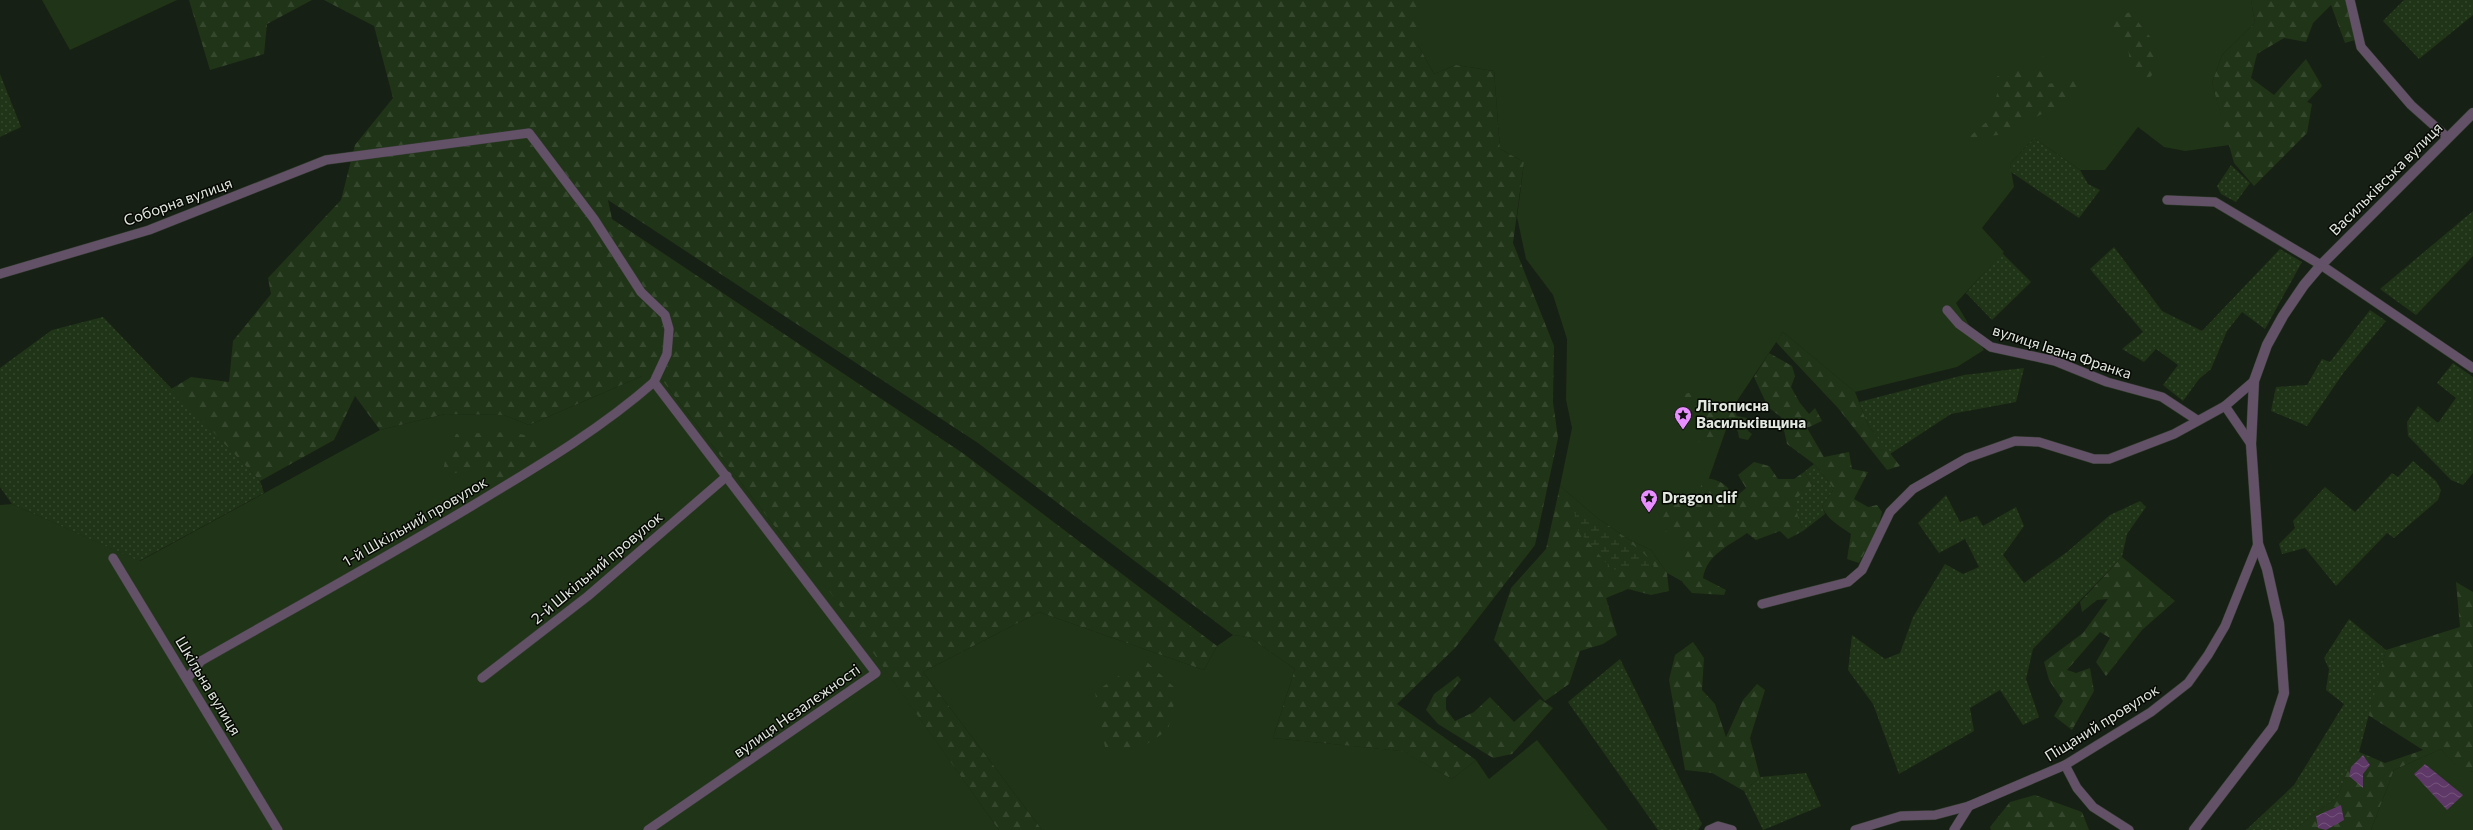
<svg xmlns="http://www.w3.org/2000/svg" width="2473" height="830" font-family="Commissioner,sans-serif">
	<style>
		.grass { fill: #203417 }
		.forest { fill: url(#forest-firs) }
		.wetland { fill: url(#wetland-marsh) }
		.park { fill: url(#park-dots) }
		.water { fill: url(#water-waves) }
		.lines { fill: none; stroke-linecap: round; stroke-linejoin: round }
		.minor-casing { stroke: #333c30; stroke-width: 10 }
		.tertiary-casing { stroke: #333c30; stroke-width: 11 }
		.minor { stroke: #635267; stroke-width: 9 }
		.tertiary { stroke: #635267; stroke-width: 10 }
		.labels { text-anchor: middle; stroke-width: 3; stroke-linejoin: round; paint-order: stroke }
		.street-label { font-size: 15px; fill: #e2e8df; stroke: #060904 }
		.poi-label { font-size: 15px; font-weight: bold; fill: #e2e8df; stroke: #060904; text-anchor: start }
	</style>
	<defs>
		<pattern id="forest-firs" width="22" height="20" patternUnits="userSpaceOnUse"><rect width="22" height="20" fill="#203417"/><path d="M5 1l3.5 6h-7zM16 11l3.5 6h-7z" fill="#35482d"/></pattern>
		<pattern id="wetland-marsh" width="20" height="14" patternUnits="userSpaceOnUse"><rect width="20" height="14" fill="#203417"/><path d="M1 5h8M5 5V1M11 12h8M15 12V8" fill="none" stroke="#35482d"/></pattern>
		<pattern id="park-dots" width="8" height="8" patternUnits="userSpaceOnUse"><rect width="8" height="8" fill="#203417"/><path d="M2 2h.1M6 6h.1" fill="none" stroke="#35482d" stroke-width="1.8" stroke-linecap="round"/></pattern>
		<pattern id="water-waves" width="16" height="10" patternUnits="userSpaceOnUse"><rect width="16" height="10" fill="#5e3867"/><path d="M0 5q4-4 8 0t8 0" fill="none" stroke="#75557c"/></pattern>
	</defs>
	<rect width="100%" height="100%" fill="#172014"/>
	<!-- grass -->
	<g class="grass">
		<polygon points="42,0 177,0 70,50"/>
		<polygon points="1418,0 2251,0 2255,23 2222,55 2212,83 2230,145 2185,151 2164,147 2138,127 2105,170 2080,170 2034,138 2010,164 2014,187 1982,228 2004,252 1956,303 1984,350 1957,367 1855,392 1783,332 1735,404 1708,481 1692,587 1667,573 1651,550 1628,539 1596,517 1560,486 1572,428 1566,400 1567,339 1553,295 1526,259 1517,217 1524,162 1500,149 1494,71 1456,65 1434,74 1418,45"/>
		<polygon points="642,376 659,376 799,558 830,591 999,830 0,830 0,505 12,504 140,561 380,430 445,414 504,415 529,425"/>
		<polygon points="1039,612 1204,670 1217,646 1233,635 1249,637 1295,669 1273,738 1402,751 1452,779 1476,760 1489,779 1537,740 1608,830 1042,830 923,672"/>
		<polygon points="2441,749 2463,773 2473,771 2473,830 2371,830 2394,770"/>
	</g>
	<!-- forest -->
	<g class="forest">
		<polygon points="189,0 312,0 267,24 264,54 210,70"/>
		<polygon points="324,0 1418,0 1418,45 1434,74 1456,65 1494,71 1500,149 1524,162 1513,243 1554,346 1553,402 1558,438 1535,545 1455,648 1397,704 1476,760 1452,779 1401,751 1273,738 1295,669 1249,637 1233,635 978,443 608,200 612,219 964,454 1217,646 1204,670 1039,612 923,672 1042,830 999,830 830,592 799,558 659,376 642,376 529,425 504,415 445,414 380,430 355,396 334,440 260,481 171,389 191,377 229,382 233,341 271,294 268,278 341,200 355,145 393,98 374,26"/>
		<polygon points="2251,0 2346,0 2355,40 2345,43 2331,5 2313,23 2306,42 2284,38 2257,54 2251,78 2274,95 2306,59 2322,86 2307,102 2312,104 2307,133 2254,186 2234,163 2212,83 2222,55 2255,23"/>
		<polygon points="2130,12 2151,38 2157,70 2146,81 2130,62 2127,41 2106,21"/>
		<polygon points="2048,47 2047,84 2075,80 2080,96 1998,135 1968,138 1991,118 1998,90 1990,80 2018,67 2031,79"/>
		<polygon points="1783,332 1855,392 1868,425 1900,466 1887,470 1838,408 1776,342"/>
		<path d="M1769,353l23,13 3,10 -4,11 9,16 9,11 6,-6 7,13 -15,7 17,29 25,-5 3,17 16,3 -14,27 14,8 9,-2 5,7 -4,16 -19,35 -12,-4 4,-25c-11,-8 -24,-14 -29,-28l12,-17 -20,-25 -27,-20 -6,-27 -13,-10 -14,-30z"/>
		<polygon points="1692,392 1704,398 1720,396 1731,403 1737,416 1747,418 1748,431 1752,434 1748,440 1739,438 1738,432 1734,425 1724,425 1721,436 1693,443 1691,426 1681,395"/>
		<polygon points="511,432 542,439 536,458 496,486 478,466 449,475 443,472 446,455 456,434"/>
		<path d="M1754,462l15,4 9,13h16l10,-7 9,13 -15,33 5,13 -15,8 -8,-8 -24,9 -9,-7c-18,13 -40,21 -44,45l23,12 -2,5 -32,-2 -9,-10 -5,-11 9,-20 -11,-18 -14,-3 -4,-5 9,-16 9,-10 13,3 11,-10 2,-15c16,1 22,4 32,17l5,-1 7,-6 -8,-13z"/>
		<polygon points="1560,486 1596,517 1628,539 1651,550 1667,573 1669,591 1651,595 1628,589 1606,598 1617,635 1603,644 1580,651 1569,684 1545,701 1494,640 1511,588 1546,549"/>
		<polygon points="2122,557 2175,601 2142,630 2106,676 2096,662 2110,638 2100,632 2067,670 2076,673 2090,668 2094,691 2072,730 2054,716 2063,701 2049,680 2044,662 2083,633 2108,599 2097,600 2082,612 2080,602"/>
		<polygon points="2456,582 2473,592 2473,771 2463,774 2441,749 2394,770 2371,830 2294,830 2338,796 2349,765 2359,752 2385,763 2423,750 2368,715 2386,650 2460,627"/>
		<polygon points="1693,642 1704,658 1702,690 1715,704 1726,737 1743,700 1757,684 1765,690 1750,738 1760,777 1744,791 1712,773 1685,770 1669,680 1675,655"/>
		<polygon points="1144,659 1177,690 1168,730 1130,755 1105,747 1095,692"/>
		<polygon points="1458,676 1461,680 1446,698 1446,709 1455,721 1474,712 1490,697 1514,722 1540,699 1553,708 1512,754 1493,758 1438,724 1426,710 1434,694"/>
		<polygon points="2035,795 2082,812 2089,830 1991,830 1990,827 2010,802"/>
	</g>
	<!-- wetland -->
	<path class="wetland" d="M1573,506c22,17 70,39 81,60l-7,7 -10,-6 -25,3 -34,-40z"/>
	<!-- park -->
	<g class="park">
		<polygon points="2404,0 2473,0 2473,15 2419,59 2383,21"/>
		<polygon points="0,74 21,127 0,137"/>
		<polygon points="2034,138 2080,170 2088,184 2100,190 2079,218 2011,172 2010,164"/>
		<polygon points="2231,165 2250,183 2236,202 2221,194 2217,186"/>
		<polygon points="2473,211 2473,256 2416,315 2380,289"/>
		<polygon points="2114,247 2162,311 2202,331 2280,249 2302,262 2265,329 2242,312 2227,331 2211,369 2199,379 2183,401 2163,385 2178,365 2156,349 2144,362 2122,349 2143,332 2090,269"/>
		<polygon points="2002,253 2031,282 1992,320 1966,293"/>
		<polygon points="2370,310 2386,321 2344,372 2307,426 2271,411 2276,387 2307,385 2322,359 2330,362"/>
		<polygon points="103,317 260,481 264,493 139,561 12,504 0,487 0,368 52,330"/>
		<polygon points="2453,363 2473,377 2473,473 2463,485 2451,480 2408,436 2407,422 2418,406 2438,423 2456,398 2437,383"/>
		<polygon points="2024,368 2016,402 1951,414 1890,454 1868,425 1859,402 1964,375"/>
		<polygon points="2413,461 2436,481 2441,490 2438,500 2394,538 2387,533 2336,586 2305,548 2282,554 2279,544 2295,528 2293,521 2325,487 2355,512 2392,473 2398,477"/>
		<polygon points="1814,464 1834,489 1822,506 1825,514 1803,531 1798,518 1795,499 1813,485 1804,472"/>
		<polygon points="1946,495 1960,522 1977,516 1983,526 2016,507 2024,526 2003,555 2024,583 2067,552 2110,515 2140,501 2146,507 2127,534 2122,557 2033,649 2026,679 2039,717 2023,725 2000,690 1970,708 1974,731 1899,774 1873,704 1848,670 1852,635 1885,659 1900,653 1913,617 1945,564 1963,574 1979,567 1965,539 1939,553 1918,523"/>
		<polygon points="2349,619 2386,650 2359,752 2349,766 2338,796 2294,830 2246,830 2294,785 2344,704 2326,690 2329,669 2324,658"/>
		<polygon points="1620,659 1702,824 1698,830 1658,830 1568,702"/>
		<polygon points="1806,773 1821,806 1763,830 1744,791 1760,777"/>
	</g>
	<!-- water -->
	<g class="water">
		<polygon points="2363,755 2370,765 2363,774 2363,788 2349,776 2351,767"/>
		<polygon points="2425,764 2463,795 2447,810 2414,774"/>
		<polygon points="2341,805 2344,820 2326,830 2318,828 2316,816"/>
	</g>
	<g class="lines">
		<!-- minor casing -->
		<g class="minor-casing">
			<g id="minor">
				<polyline points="2350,0 2361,47 2411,105 2448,138"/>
				<polyline points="2167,200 2215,202 2321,265 2473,368"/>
				<polyline points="0,274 149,230 326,160 529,133 594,219 641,292 665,315 669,329 667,354 654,382 876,673 648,830"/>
				<polyline points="1947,310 1959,324 1991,347 2055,361 2107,382 2162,397 2197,420"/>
				<polyline points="2225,406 2251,444"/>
				<polyline points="113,558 278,830"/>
				<polyline points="1762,604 1848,582 1862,570 1890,512 1913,489 1967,458 2015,441 2039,442 2094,459 2109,459 2174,434 2225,406 2254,381"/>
				<polyline points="482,678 588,596 727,476"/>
				<path d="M187,679l14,-18c95,-54 190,-106 284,-163 58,-35 118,-71 169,-116"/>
				<polyline points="2065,765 2077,788 2093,807 2129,830"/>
				<polyline points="1709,830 1718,826 1732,830"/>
				<polyline points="1855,830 1901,816 1935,815 1969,806 2065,765 2151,712 2188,683 2208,655 2225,626 2258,544"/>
				<polyline points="1954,830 1969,806"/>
			</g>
		</g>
		<!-- tertiary casing -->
		<g class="tertiary-casing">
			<polyline id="tertiary" points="2194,830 2273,727 2284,693 2279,623 2267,569 2258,544 2251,444 2254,381 2267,345 2283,316 2304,285 2321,265 2473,113"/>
		</g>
		<!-- minor -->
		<use href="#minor" class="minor"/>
		<!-- tertiary -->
		<use href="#tertiary" class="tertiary"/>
	</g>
	<!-- icons -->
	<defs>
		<g id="sight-pin" transform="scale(0.9)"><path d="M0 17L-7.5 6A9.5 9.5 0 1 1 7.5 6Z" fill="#e88eff" stroke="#060904"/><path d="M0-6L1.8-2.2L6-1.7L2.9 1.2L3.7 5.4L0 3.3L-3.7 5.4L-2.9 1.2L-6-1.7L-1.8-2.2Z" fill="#111"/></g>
	</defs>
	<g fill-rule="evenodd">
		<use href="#sight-pin" x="1683" y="415"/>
		<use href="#sight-pin" x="1649" y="498"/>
	</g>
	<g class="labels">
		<!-- street labels -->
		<g class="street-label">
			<text transform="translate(2386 179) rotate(-45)" y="5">Васильківська вулиця</text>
			<text transform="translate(178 202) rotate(-20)" y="5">Соборна вулиця</text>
			<text transform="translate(2062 352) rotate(18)" y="5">вулиця Івана Франка</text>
			<text transform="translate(415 522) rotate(-30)" y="5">1-й Шкільний провулок</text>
			<text transform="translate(597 568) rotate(-40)" y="5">2-й Шкільний провулок</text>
			<text transform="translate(208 686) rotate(59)" y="5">Шкільна вулиця</text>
			<text transform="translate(797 711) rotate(-35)" y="5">вулиця Незалежності</text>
			<text transform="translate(2102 723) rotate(-32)" y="5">Піщаний провулок</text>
		</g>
		<!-- poi labels -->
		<g class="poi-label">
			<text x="1696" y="411">Літописна<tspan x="1696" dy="17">Васильківщина</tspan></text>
			<text x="1662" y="503">Dragon clif</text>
		</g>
	</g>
</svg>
